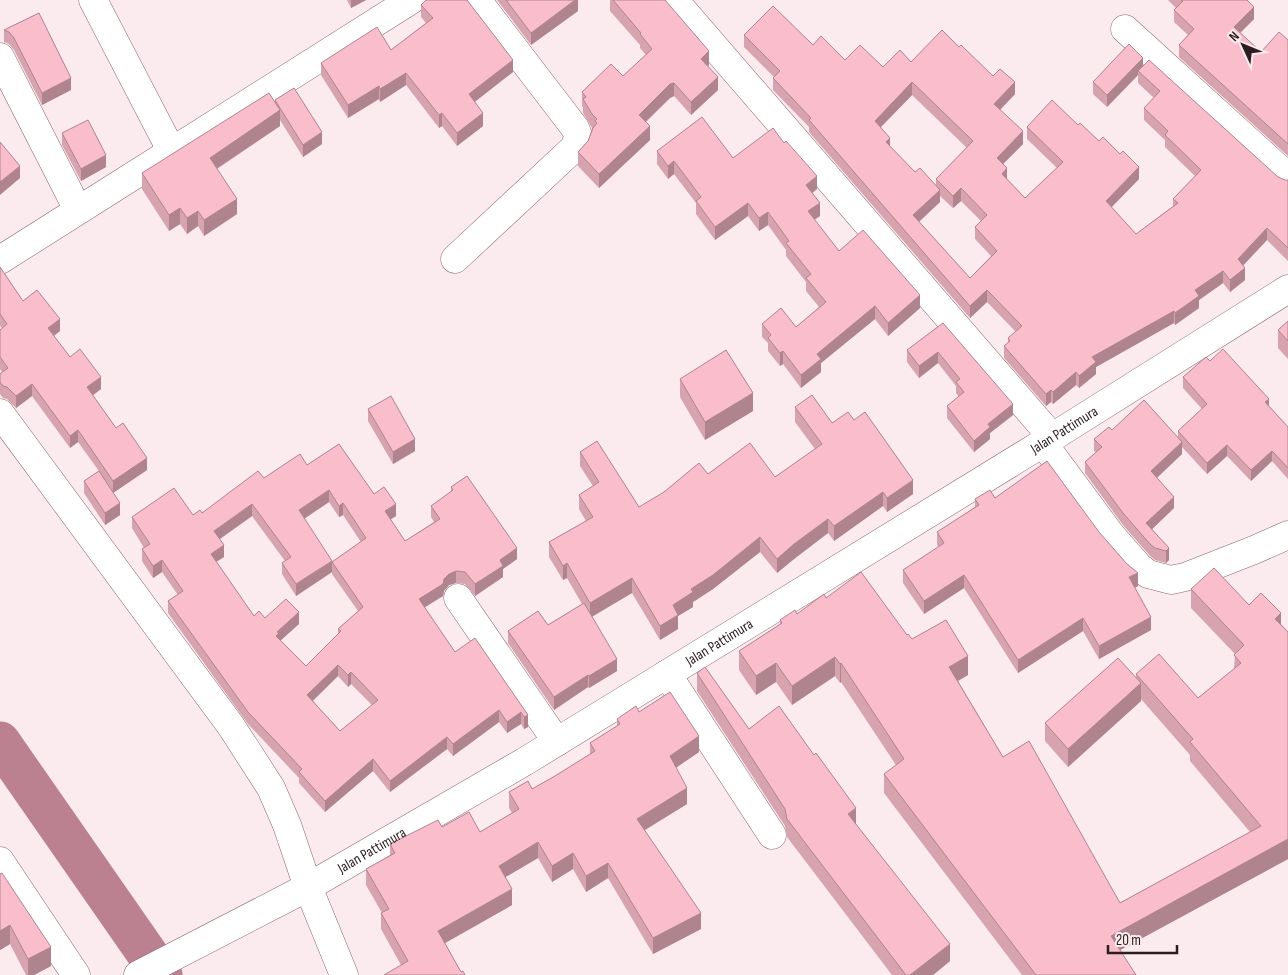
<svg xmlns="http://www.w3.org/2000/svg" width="1288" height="975" font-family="'Sofia Sans Condensed',sans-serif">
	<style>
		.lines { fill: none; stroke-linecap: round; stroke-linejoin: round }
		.river { stroke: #bb8190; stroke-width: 41 }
		.minor-casing { stroke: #8a676f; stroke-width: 29 }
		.highway-casing { stroke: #8a676f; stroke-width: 29 }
		.minor { stroke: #fff; stroke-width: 28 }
		.highway { stroke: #fff; stroke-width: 28 }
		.wall { fill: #d7a3af; fill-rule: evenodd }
		.shaded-wall { fill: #af848f }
		.building { fill: #fabdcc; stroke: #af848f; fill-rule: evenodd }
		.labels { text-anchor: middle; stroke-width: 5; stroke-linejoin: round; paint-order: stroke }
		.street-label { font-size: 15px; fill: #2b1d20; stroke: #fbeaee }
	</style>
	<rect width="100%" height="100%" fill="#fbeaee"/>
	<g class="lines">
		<!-- river -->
		<polyline class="river" points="0,742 162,975"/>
		<!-- minor casing -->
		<g class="minor-casing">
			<g id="minor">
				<polyline points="93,0 172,152"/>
				<polyline points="674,0 1052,437"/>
				<polyline points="1125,29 1288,177"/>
				<polyline points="0,57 78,210"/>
				<path d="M455,259l119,-111c4,-8 5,-12 1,-20l-98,-128"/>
				<polyline points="0,260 411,0"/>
				<polyline points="0,413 231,726 271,788 287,825 308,887 344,975"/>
				<polyline points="1043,443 1111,535 1139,567 1148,574 1171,580 1185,577 1254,550 1288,535"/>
				<polyline points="458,598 557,742"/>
				<polyline points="667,674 772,835"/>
				<polyline points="0,861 76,975"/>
			</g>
		</g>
		<!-- highway casing -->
		<g class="highway-casing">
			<g id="highway">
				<path id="s1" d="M138,975l170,-88 216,-125 519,-319 245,-154"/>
			</g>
		</g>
		<!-- minor -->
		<use href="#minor" class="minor"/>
		<!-- highway -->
		<use href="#highway" class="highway"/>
	</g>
	<!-- wall -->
	<g class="wall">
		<polygon points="347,0 366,0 351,8"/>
		<polygon points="497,0 578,0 578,11 531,45"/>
		<polygon points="610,0 665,0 709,65 708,66 718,90 691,115 674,96 670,98 646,122 650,140 599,188 578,166 578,152 588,141 592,128 583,113 583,107 582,106 582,92 623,76 646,55 640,48 640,45 610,11"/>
		<polygon points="1168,0 1247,0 1254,19 1240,33 1261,52 1288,40 1288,156 1179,57 1179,45 1188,35 1174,22 1174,10 1176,8"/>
		<polygon points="421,5 513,72 475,102 483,126 457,146 442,126 439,128 406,85 380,102 379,99 348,118 321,75 321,63 391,50 426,23 421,17"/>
		<polygon points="39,13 71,90 42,105 14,50 9,44 4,42 4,30"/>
		<path d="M744,35l69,10 32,15 38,7 28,-5 48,-15 56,47 -15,16 23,34 -20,20 4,15 18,19 32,-30 -30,-29v-12l51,-2 21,16 40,38 -28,28 25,27 37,-28v-7l22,-23 -30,-29v-7l-21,-20v-12l10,-10 -16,-15v-8l-31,32 -14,-13v-12l50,-16 135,111 7,3h3v81l-21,-21 -24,25 2,15 -15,12 -7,-9 -24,17v8l-24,17 -1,-2 -78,44v7l-17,14 -3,-3 -23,19 -2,-2 -5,4 -42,-48v-12l4,-3v-5l8,-6 -29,-30 -17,16 -161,-186v-5l-36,-37v-12l1,-1 -30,-30zM912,95l55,53 -31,31v6l-21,-13 -25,-25 -9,-20zM940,196l13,12 8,-7 20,20 -6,6v12l16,17 -21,22 -51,-56 21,-20z"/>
		<polygon points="275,100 322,144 303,157 280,120 280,126 217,169 237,214 204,236 198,226 187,234 180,224 169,231 142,189 142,173 275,103"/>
		<polygon points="62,133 106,167 81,181 62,145"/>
		<polygon points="657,151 733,158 817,189 812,193 820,216 814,220 839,251 920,308 888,336 875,319 821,363 821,372 801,388 783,364 780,366 768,351 768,343 762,337 762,324 796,327 819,307 806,291 806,282 786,256 786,250 768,225 759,231 748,216 715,240 696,214 696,203 674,174 668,179 657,164"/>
		<polygon points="0,267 23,301 60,331 54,336 70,357 101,389 92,395 147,470 113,493 120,515 105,525 84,493 84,481 99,471 78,442 70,448 32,396 16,408 7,399 3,398 0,394 0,374 2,372 0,369 0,330 2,328 0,326"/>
		<polygon points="1288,321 1288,359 1278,348 1278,330"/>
		<polygon points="943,323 1013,415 990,433 990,439 974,452 947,418 947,406 959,397 956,393 956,386 938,363 919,378 907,362 907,350"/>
		<polygon points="1210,361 1269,406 1288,427 1288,479 1272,461 1251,481 1227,456 1207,474 1182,447 1182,454 1157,478 1174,508 1152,529 1169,548 1169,560 1166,563 1155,560 1150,556 1123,525 1085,473 1085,462 1096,452 1094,451 1094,439 1112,430 1178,437 1178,431 1202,409 1183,388 1183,377"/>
		<polygon points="680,379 753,411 705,440 680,397"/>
		<polygon points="795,407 832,423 913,494 887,512 883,506 834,541 828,533 794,559 777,573 760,552 713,589 693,602 693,607 678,616 678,629 660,640 632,593 592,616 617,671 589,688 588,687 554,710 508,643 508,631 548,625 582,604 567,578 563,580 549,557 549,542 586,521 579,509 579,495 593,486 580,466 580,452 639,507 708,474 775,477 815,449 795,422"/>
		<polygon points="368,409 415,451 393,464 368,421"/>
		<path d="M307,465l67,29 22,22 -6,3 15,22 29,-19 -3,-5v-11l20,-14v-5l66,72 -14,10v8l-28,19 -10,-12 -9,-1 -7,2 -5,6 -1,5 -19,11 31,45 73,63v12l-4,2 -3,-5 -14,9 -8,-11 -46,34 -6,-7 -57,43 -17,-21 -48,41 -26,-29v-5l-51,-54 -80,-111v-12l10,-6 -16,-23 -9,6 -11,-17v-12l2,-1 -12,-20v-11l61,-2 9,-2 62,-35zM329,502l10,15 4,-2 18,27 -29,20v12l26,37 -20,18v5l-32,32 -26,-26 19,-16 -45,-8 -38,-54 8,-5 -4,-18 32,-23 33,45 -3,2v11l14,22 36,-24 -28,-53zM338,676l10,11 3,-3 21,21 -32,26 -27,-30z"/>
		<polygon points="995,498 1138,586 1135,588 1151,630 1099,659 1083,631 1018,673 964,588 924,614 903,583 903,570 939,547 937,545 937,532 975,507 975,499"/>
		<polygon points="1191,589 1249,605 1281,624 1288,632 1288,859 1120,950 1136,975 1022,975 884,793 884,774 896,765 841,682 840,683 835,676 792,705 776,682 756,695 739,670 739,651 780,624 780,620 797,614 826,598 907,635 912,639 968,675 958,681 1003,757 1120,903 1250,832 1190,761 1190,755 1141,699 1141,701 1068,767 1045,741 1045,723 1136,678 1136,674 1198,698 1234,669 1235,654 1191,608"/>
		<polygon points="697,673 749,729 950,961 933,975 892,975 787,837 785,826 697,691"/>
		<polygon points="639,712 699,752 676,767 687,804 644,830 701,929 653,954 608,878 586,892 573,869 552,882 538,858 505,877 512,905 445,943 461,972 465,975 401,965 381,929 381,913 382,913 366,885 366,869 390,855 390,844 442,827 480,832 512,813 509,808 509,792 532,789 555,776 590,754 590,743 617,726 617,719"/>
		<polygon points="0,874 51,966 34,975 26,975 10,944 0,950"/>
	</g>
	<!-- shaded-wall -->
	<g class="shaded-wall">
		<polygon points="351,0 366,0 351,8"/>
		<polygon points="575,0 578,0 578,11 531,45 531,33"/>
		<polygon points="1254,7 1254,19 1234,39 1234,27"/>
		<polygon points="709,51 709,65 701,73 701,59"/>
		<polygon points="1143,58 1143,70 1138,71 1138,75 1107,107 1107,95"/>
		<polygon points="513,60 513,72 469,106 469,94"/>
		<polygon points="406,73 406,85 380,102 380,89"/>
		<polygon points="718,77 718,90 691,115 691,102"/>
		<polygon points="71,78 71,90 42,105 42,93"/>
		<polygon points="912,82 912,95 875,133 875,121"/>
		<polygon points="1015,82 1015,94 994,116 994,104"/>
		<polygon points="674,83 674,96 670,98 639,128 639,115 670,84"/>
		<polygon points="379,86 379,99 348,118 348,105"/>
		<polygon points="280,110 280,126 210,173 210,158"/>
		<polygon points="442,113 442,126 439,128 439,115"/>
		<polygon points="483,113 483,126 457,146 457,133"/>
		<polygon points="650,126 650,140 599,188 599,174"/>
		<polygon points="1023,131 1023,144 997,170 997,158"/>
		<polygon points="322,132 322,144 303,157 303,145"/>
		<polygon points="890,138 890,150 886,142"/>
		<polygon points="106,155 106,167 81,181 81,169"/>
		<polygon points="674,161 674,174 668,179 668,166"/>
		<polygon points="20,166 20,178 0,195 0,182"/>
		<polygon points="1139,167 1139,179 1106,213 1106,201"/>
		<polygon points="1007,168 1007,180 1002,174"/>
		<polygon points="817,176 817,189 806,198 806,185"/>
		<polygon points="961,188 961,201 953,208 953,196"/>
		<polygon points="940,190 940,202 913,227 913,215"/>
		<polygon points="237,199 237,214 204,236 204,220"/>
		<polygon points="748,203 748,216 715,240 715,227"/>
		<polygon points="820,203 820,216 808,224 808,211"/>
		<polygon points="180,208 180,224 169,231 169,215"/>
		<polygon points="198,211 198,226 187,234 187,218"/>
		<polygon points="768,212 768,225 759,231 759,218"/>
		<polygon points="1267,228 1267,240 1238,271 1238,259"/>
		<polygon points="1245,268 1245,280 1230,292 1230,280"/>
		<polygon points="1223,271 1223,283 1199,300 1199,308 1175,325 1175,313 1195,290"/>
		<polygon points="987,290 987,302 970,318 970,306"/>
		<polygon points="920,295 920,308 888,336 888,323"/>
		<polygon points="875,306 875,319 821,363 821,372 801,388 801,375 817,354"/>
		<polygon points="1174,311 1174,323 1096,367 1096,374 1079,388 1079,376 1092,357"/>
		<polygon points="60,319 60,331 48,340 48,328"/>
		<polygon points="783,351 783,364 780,366 780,353"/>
		<polygon points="938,352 938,363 919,378 919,366"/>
		<polygon points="1076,372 1076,385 1053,404 1053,392"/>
		<polygon points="101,377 101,389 87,400 87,387"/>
		<polygon points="32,384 32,396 16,408 16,396"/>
		<polygon points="1051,390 1051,402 1046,406 1046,394"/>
		<polygon points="753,393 753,411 705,440 705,422"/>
		<polygon points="1269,399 1269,410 1265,402"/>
		<polygon points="1013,404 1013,415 990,433 990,439 974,452 974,441 988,424"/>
		<polygon points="78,430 78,442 70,448 70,436"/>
		<polygon points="415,439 415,451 393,464 393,452"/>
		<polygon points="1182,442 1182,454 1151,483 1151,471"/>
		<polygon points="1227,445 1227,456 1207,474 1207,463"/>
		<polygon points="1272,451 1272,461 1251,481 1251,470"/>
		<polygon points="147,458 147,470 113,493 113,481"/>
		<polygon points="913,480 913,494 887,512 887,498"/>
		<polygon points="329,490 329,502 299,522 299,510"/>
		<polygon points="883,492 883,506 834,541 834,526"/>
		<polygon points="1174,497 1174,508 1146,535 1146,523"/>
		<polygon points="120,503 120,515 105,525 105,513"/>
		<polygon points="343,503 343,515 339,517 339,506"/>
		<polygon points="252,504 252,516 214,543 214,531"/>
		<polygon points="396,504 396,516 385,523 385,511"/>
		<polygon points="828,519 828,533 794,559 777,573 777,559 794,544"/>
		<polygon points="760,537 760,552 713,589 693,602 693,607 678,616 678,629 660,640 660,626 673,605 691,589"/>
		<polygon points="224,545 224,557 211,565 211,554"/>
		<polygon points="517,548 517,559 503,569 503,577 475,596 475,584 500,560"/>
		<polygon points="1169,548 1169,560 1166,563 1166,551"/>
		<polygon points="162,560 162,572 153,578 153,566"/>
		<polygon points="332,561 332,572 296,596 296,584"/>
		<polygon points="567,563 567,578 563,580 563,566"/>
		<polygon points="456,571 456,583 449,585 444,591 443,596 419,611 419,599 444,579 449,574"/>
		<polygon points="1138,573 1138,586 1129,590 1129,577"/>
		<polygon points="964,575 964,588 924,614 924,601"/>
		<polygon points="632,578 632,593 590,618 590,603"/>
		<polygon points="299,612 299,624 279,642 276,636 277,632"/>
		<polygon points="1281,613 1281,632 1275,619"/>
		<polygon points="1151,617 1151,630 1099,659 1099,646"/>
		<polygon points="1083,618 1083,631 1018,673 1018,660"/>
		<polygon points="968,656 968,675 949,686 949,667"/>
		<polygon points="835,657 835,676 792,705 792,686"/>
		<polygon points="617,659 617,671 589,688 589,676"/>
		<polygon points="776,663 776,682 756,695 756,676"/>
		<polygon points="841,663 841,682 840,683 840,664"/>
		<polygon points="338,665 338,676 307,706 307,695"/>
		<polygon points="351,672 351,684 348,687 348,675"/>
		<polygon points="588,675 588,687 554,710 554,697"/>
		<polygon points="1141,683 1141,701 1068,767 1068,749"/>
		<polygon points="499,710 499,722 453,756 453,744"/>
		<polygon points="521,712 521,724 507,733 507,722"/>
		<polygon points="528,715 528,727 524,729 524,717"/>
		<polygon points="699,736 699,752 670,772 670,756"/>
		<polygon points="447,737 447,749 390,792 390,781"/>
		<polygon points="373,759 373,771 325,812 325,801"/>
		<polygon points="687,788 687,804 637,835 637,819"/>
		<polygon points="856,808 856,826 848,814"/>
		<polygon points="1288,839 1288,859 1111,955 1111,936"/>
		<polygon points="538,842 538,858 499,881 499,866"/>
		<polygon points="573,853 573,869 552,882 552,866"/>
		<polygon points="608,863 608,878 586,892 586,876"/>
		<polygon points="512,889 512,905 438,947 438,931"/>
		<polygon points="701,913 701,929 653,954 653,938"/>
		<polygon points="10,925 10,944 0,950 0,931"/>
		<polygon points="950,944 950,961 933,975 910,975"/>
		<polygon points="51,947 51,966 34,975 28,975 28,959"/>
	</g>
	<!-- building -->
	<g class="building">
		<polygon points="426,0 467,0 513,60 469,94 483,113 457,133 442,113 439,115 406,73 380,89 379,86 348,105 321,63 377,27 391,50 433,18 421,5"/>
		<polygon points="506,0 575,0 531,33"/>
		<polygon points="613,0 665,0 709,51 701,59 718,77 691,102 674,83 670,84 639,115 650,126 599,174 578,152 588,141 593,128 597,123 595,121 597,119 592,114 583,99 586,97 582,92 611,64 623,76 652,49 640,34 641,33"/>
		<polygon points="1181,0 1247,0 1254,7 1234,27 1261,52 1279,32 1288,40 1288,144 1179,45 1194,29 1174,10 1183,1"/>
		<path d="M773,6l40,39 8,-9 24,24 15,-15 23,22 17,-17 11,12 31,-32 17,17 2,-2 32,31 7,-7 15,13 -21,22 29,27 -26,27 10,10 -5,6 23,24 38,-36 -36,-35 25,-27 26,25 2,-2 19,18 4,-4 17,17 3,-3 16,16 -33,34 30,33 42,-31 -5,-4 28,-29 -36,-35 3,-4 -24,-23 16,-17 -22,-20 11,-11 129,117 7,3h3v68l-21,-20 -29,31 7,9 -15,12 -7,-9 -28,19 4,6 -24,17 -1,-2 -82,46 4,5 -17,14 -3,-4 -23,20 -2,-2 -5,4 -42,-48 6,-5 -2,-3 14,-12 -35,-36 -17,16 -161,-186 2,-2 -38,-40 7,-7 -36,-36zM912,82l61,59 -37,38 17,17 8,-8 26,27 -12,12 22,24 -27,27 -57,-63 27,-25 -20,-22 -5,4 -29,-30 4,-4 -15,-17z"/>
		<polygon points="39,13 71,78 42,93 14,38 9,32 4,30"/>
		<polygon points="1129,44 1143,58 1107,95 1093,82"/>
		<polygon points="294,88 322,132 303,145 275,100"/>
		<polygon points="269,93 280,110 210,158 237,199 204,220 198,211 187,218 180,208 169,215 142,173"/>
		<polygon points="702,117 733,158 773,128 784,143 786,141 817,176 806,185 820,203 808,211 839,251 863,230 920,295 888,323 875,306 817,354 821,359 801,375 783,351 780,353 768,338 771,335 762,324 781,308 796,327 826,302 806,278 811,274 786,243 789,241 768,212 759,218 748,203 715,227 696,201 701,197 674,161 668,166 657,151"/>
		<polygon points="88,120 106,155 81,169 62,133"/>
		<polygon points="0,142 20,166 0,182"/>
		<polygon points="0,267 23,301 37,290 60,319 48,328 70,357 80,349 101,377 87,387 116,428 123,423 147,458 113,481 78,430 70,436 32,384 16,396 7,387 3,386 0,382 0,374 8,368 0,357 0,330 7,324 0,314"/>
		<polygon points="1288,321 1288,341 1278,330"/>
		<polygon points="943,323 1013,404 988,424 990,427 974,441 947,406 964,392 956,382 960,379 938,352 919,366 907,350"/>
		<polygon points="1223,349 1269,399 1265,402 1288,427 1288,468 1272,451 1251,470 1227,445 1207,463 1178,431 1207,404 1183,377 1206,357 1210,361"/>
		<polygon points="726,350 753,393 705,422 680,379"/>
		<polygon points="812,395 832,423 848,412 854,420 865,412 913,480 887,498 883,492 834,526 828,519 794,544 777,559 760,537 713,575 691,589 693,592 673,605 678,615 660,626 632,578 590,603 567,563 563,566 549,542 593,517 579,495 599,482 580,452 597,441 639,507 664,492 699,463 708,474 750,443 775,477 822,444 795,407"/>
		<polygon points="391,396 415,439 393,452 368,409"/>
		<polygon points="1144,400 1182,442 1151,471 1174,497 1146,523 1169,548 1166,551 1155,548 1150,544 1123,513 1085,462 1102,447 1094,439 1109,427 1112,430"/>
		<path d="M339,444l35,50 10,-7 12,17 -11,7 20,30 35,-22 -9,-13 22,-16 -2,-3 16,-11 50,72 -17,12 3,6 -28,18 -10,-12 -9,-1 -7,3 -5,5 -1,5 -24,15 36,53 20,-14 53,77 -4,2 -3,-5 -14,10 -8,-12 -46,34 -6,-7 -57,44 -17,-22 -48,42 -26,-29 3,-3 -54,-57 -80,-111 15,-10 -21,-31 -9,6 -11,-17 8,-5 -18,-27 42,-29 19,27 7,-5 2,3 56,-42 6,7 36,-24 7,11zM329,490l10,16 4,-3 23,35 -34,24 31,45 -25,22 3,2 -35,35 -30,-30 3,-3 -2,-1 22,-20 -13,-13 -21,19 -6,-7 -5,5 -43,-62 13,-9 -10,-14 38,-27 39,53 -9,6 14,21 36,-23 -33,-51zM338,665l10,10 3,-3 27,28 -38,31 -33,-36z"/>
		<polygon points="1047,461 1099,532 1127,564 1138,573 1129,577 1151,617 1099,646 1083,618 1018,660 964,575 924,601 903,570 944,543 937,532 979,505 975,499 990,490 995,498"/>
		<polygon points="99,471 120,503 105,513 84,481"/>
		<polygon points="1214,568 1249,605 1261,593 1281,613 1275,619 1288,632 1288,839 1111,936 1136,975 1036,975 884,774 904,759 841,663 840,664 835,657 792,686 776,663 756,676 739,651 782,623 780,620 795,610 797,614 824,594 826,598 861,572 907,635 908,634 912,639 946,620 968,656 949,667 1003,757 1029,741 1120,903 1261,826 1190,742 1193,739 1136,674 1159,654 1198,698 1241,663 1234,655 1244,645 1191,589"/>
		<polygon points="584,603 617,659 589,676 588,675 554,697 508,631 538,611 548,625"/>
		<polygon points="1118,658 1141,683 1068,749 1045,723"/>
		<polygon points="705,667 749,729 779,706 814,755 816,753 856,808 848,814 950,944 910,975 906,975 787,819 785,809 697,673"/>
		<polygon points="670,692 699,736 670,756 687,788 637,819 701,913 653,938 608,863 586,876 573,853 552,866 538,842 499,866 512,889 438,931 461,972 463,971 465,975 384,975 408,961 381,913 389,909 366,869 395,853 390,844 438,820 442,827 469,812 480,832 519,809 509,792 528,781 532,789 555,776 595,751 590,743 620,724 617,719 636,706 639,712"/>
		<polygon points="2,873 51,947 28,959 10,925 0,931 0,874"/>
	</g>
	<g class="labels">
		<!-- street labels -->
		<g class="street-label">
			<text dy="5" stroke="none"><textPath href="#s1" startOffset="1075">Jalan Pattimura</textPath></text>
			<text dy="5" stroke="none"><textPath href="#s1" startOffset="670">Jalan Pattimura</textPath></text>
			<text dy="5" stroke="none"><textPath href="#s1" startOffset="265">Jalan Pattimura</textPath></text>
		</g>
	</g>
	<!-- north arrow -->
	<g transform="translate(1243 45) rotate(314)" stroke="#fbeaee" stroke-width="4" paint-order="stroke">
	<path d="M0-4L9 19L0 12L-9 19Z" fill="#2b1d20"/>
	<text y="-8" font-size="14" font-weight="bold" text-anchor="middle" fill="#2b1d20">N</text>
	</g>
	<!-- scale -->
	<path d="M1108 945v8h69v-8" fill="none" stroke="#2b1d20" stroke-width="2.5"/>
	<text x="1116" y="945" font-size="15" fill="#2b1d20" stroke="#fbeaee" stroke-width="4" paint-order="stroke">20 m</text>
</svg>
